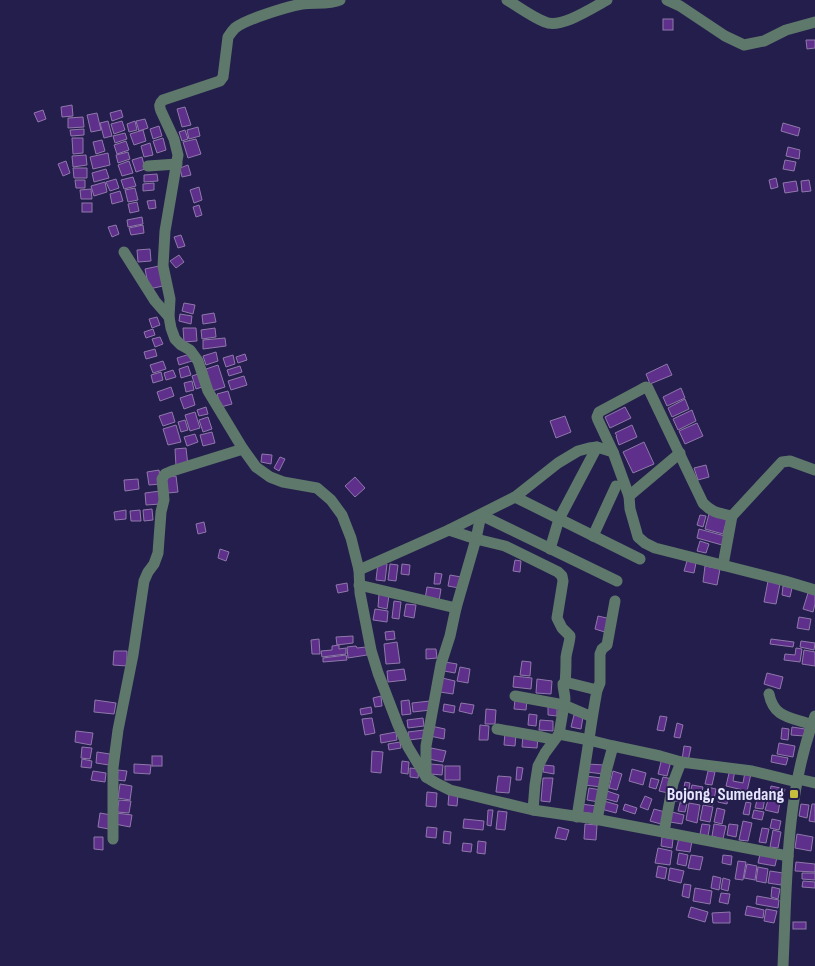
<svg xmlns="http://www.w3.org/2000/svg" width="815" height="966" font-family="'Sofia Sans Condensed',sans-serif">
	<style>
		.building { fill: #5f308b; stroke: #8f78aa }
		.lines { fill: none; stroke-linecap: round; stroke-linejoin: round }
		.minor { stroke: #5e786b; stroke-width: 11 }
		.poi-dot { fill: #c6bc3c; stroke: #231e4b; stroke-width: 2 }
		.labels { text-anchor: middle; stroke-width: 4; stroke-linejoin: round; paint-order: stroke }
		.poi-label { font-size: 18px; font-weight: bold; fill: #e6e6fe; stroke: #231e4b; text-anchor: end }
	</style>
	<rect width="100%" height="100%" fill="#231e4b"/>
	<!-- building -->
	<g class="building">
		<rect x="663" y="19" width="10" height="11"/>
		<polygon points="806,40 815,40 815,48 807,49"/>
		<polygon points="72,105 73,116 62,117 61,107"/>
		<polygon points="185,107 191,125 182,127 177,109"/>
		<polygon points="43,110 46,119 38,122 34,113"/>
		<polygon points="121,110 123,117 112,121 110,113"/>
		<polygon points="97,113 101,130 91,132 87,115"/>
		<polygon points="83,117 84,127 68,128 68,118"/>
		<polygon points="145,119 148,128 139,131 136,121"/>
		<polygon points="108,121 112,136 104,138 100,123"/>
		<polygon points="122,121 125,130 114,134 111,124"/>
		<polygon points="135,121 137,130 129,132 127,124"/>
		<polygon points="783,123 800,128 798,136 781,131"/>
		<polygon points="159,126 162,136 153,139 150,129"/>
		<polygon points="198,127 200,136 189,139 187,130"/>
		<polygon points="84,129 84,135 71,136 70,130"/>
		<polygon points="143,130 146,141 134,145 130,134"/>
		<polygon points="185,130 188,139 182,141 179,132"/>
		<polygon points="125,133 127,139 115,143 113,136"/>
		<polygon points="72,138 83,138 83,153 73,154"/>
		<polygon points="163,138 166,150 157,153 153,141"/>
		<polygon points="196,139 201,154 188,158 183,142"/>
		<polygon points="102,140 105,151 96,154 93,142"/>
		<polygon points="126,141 129,150 117,154 114,145"/>
		<polygon points="150,143 153,155 144,157 141,146"/>
		<polygon points="788,147 800,150 799,159 786,156"/>
		<polygon points="128,152 130,159 118,163 116,155"/>
		<polygon points="108,153 110,165 93,169 90,157"/>
		<polygon points="86,155 87,165 73,167 72,156"/>
		<polygon points="142,157 145,169 136,172 132,160"/>
		<polygon points="785,160 796,162 794,171 783,169"/>
		<polygon points="66,161 70,173 63,176 58,164"/>
		<polygon points="129,161 133,173 122,176 118,165"/>
		<polygon points="188,165 191,175 182,177 180,168"/>
		<polygon points="73,168 87,168 87,178 74,178"/>
		<polygon points="106,169 109,178 94,182 92,173"/>
		<polygon points="157,174 158,181 144,182 144,175"/>
		<polygon points="133,177 136,186 124,189 121,180"/>
		<polygon points="776,178 778,187 771,189 769,180"/>
		<polygon points="116,179 119,188 110,191 106,182"/>
		<polygon points="75,180 85,180 85,188 76,188"/>
		<polygon points="809,180 811,191 802,192 801,181"/>
		<polygon points="796,181 798,191 785,193 783,183"/>
		<polygon points="105,182 107,192 94,196 91,186"/>
		<polygon points="154,183 154,190 143,191 143,184"/>
		<polygon points="199,187 202,200 194,203 190,190"/>
		<polygon points="135,188 138,200 128,202 125,190"/>
		<polygon points="91,189 92,199 81,199 80,190"/>
		<polygon points="120,191 123,201 112,204 110,194"/>
		<polygon points="155,200 156,208 149,209 147,201"/>
		<polygon points="137,202 139,211 130,213 128,204"/>
		<rect x="82" y="203" width="10" height="9"/>
		<polygon points="199,205 202,215 196,217 193,207"/>
		<polygon points="142,217 143,224 128,227 127,220"/>
		<polygon points="116,225 119,234 112,237 108,227"/>
		<polygon points="143,225 144,233 131,235 129,228"/>
		<polygon points="181,235 185,246 178,248 174,237"/>
		<polygon points="150,249 151,261 138,262 137,250"/>
		<polygon points="179,255 184,262 176,268 170,261"/>
		<polygon points="159,266 163,286 149,289 145,269"/>
		<polygon points="184,303 195,305 193,314 182,311"/>
		<polygon points="214,313 216,322 203,324 202,315"/>
		<polygon points="180,314 192,316 191,324 179,321"/>
		<polygon points="157,317 160,325 152,328 149,319"/>
		<polygon points="183,328 196,328 197,341 184,342"/>
		<polygon points="215,328 216,337 202,339 201,330"/>
		<polygon points="153,329 155,335 146,338 144,332"/>
		<polygon points="160,337 163,344 155,347 152,339"/>
		<polygon points="225,338 226,346 203,349 203,340"/>
		<polygon points="155,349 157,356 146,359 144,352"/>
		<polygon points="216,352 218,361 206,365 203,356"/>
		<polygon points="190,354 192,361 179,365 177,358"/>
		<polygon points="245,354 247,360 238,363 236,357"/>
		<polygon points="233,355 235,364 226,367 223,358"/>
		<polygon points="163,361 166,369 153,373 150,365"/>
		<polygon points="667,364 672,375 650,384 646,374"/>
		<polygon points="218,365 225,387 212,391 206,369"/>
		<polygon points="188,366 191,375 181,378 179,369"/>
		<polygon points="240,366 242,372 229,376 227,370"/>
		<polygon points="173,370 176,377 166,380 164,373"/>
		<polygon points="161,372 163,380 153,383 151,375"/>
		<polygon points="198,374 202,387 196,389 192,376"/>
		<polygon points="244,376 247,385 231,390 228,381"/>
		<polygon points="192,381 194,390 186,392 184,383"/>
		<polygon points="171,387 174,396 160,401 157,392"/>
		<polygon points="681,388 685,398 667,406 663,397"/>
		<polygon points="228,391 232,404 221,407 217,394"/>
		<polygon points="192,394 195,405 184,409 180,398"/>
		<polygon points="685,399 689,409 672,417 668,408"/>
		<polygon points="206,407 208,414 199,416 197,410"/>
		<polygon points="625,407 631,418 610,428 605,417"/>
		<polygon points="692,410 696,421 678,430 673,419"/>
		<polygon points="172,412 175,422 163,426 159,416"/>
		<polygon points="195,412 200,428 190,431 185,415"/>
		<polygon points="565,416 571,432 556,438 550,421"/>
		<polygon points="208,417 212,429 203,432 199,420"/>
		<polygon points="185,420 188,430 181,432 178,422"/>
		<polygon points="697,423 703,436 685,444 679,431"/>
		<polygon points="176,425 181,442 168,445 163,429"/>
		<polygon points="632,425 637,437 619,445 616,436 617,436 615,433"/>
		<polygon points="212,432 215,443 203,446 200,435"/>
		<polygon points="195,434 198,442 187,446 184,437"/>
		<polygon points="644,442 654,464 633,473 623,452"/>
		<polygon points="186,448 188,466 176,466 175,449"/>
		<polygon points="262,454 272,455 271,464 261,462"/>
		<polygon points="280,457 285,459 279,471 274,468"/>
		<polygon points="706,465 709,477 698,480 694,468"/>
		<polygon points="159,470 161,484 149,485 147,472"/>
		<polygon points="176,476 178,492 168,493 166,477"/>
		<polygon points="355,477 365,488 355,497 345,486"/>
		<polygon points="138,479 139,489 125,491 124,480"/>
		<polygon points="160,491 161,504 146,505 145,493"/>
		<polygon points="152,509 153,520 144,521 143,510"/>
		<polygon points="126,510 126,519 115,520 114,512"/>
		<polygon points="140,510 141,521 131,521 130,511"/>
		<polygon points="709,514 727,519 723,534 705,529"/>
		<polygon points="700,515 706,516 703,527 697,525"/>
		<polygon points="204,522 206,532 198,534 196,524"/>
		<polygon points="699,529 725,536 722,545 697,538"/>
		<polygon points="700,541 709,544 706,553 697,551"/>
		<polygon points="220,549 229,552 226,561 218,558"/>
		<polygon points="515,560 521,561 520,572 513,571"/>
		<polygon points="687,561 696,563 694,573 684,571"/>
		<polygon points="378,563 387,564 385,581 376,580"/>
		<polygon points="390,564 398,565 396,581 388,580"/>
		<polygon points="402,564 410,565 409,575 401,574"/>
		<polygon points="705,566 720,569 717,585 703,582"/>
		<polygon points="435,573 442,574 440,584 434,584"/>
		<polygon points="450,575 461,577 459,588 448,586"/>
		<polygon points="768,581 780,584 776,604 764,602"/>
		<polygon points="347,583 348,591 338,593 336,585"/>
		<polygon points="783,586 792,588 790,597 782,595"/>
		<polygon points="427,587 441,589 439,601 425,599"/>
		<polygon points="808,593 815,595 815,604 813,612 803,609"/>
		<polygon points="379,594 389,595 387,609 378,607"/>
		<polygon points="394,601 401,602 399,619 392,618"/>
		<polygon points="406,604 416,605 414,618 404,616"/>
		<polygon points="375,609 388,611 387,622 373,620"/>
		<polygon points="598,616 611,619 608,633 595,629"/>
		<polygon points="799,617 811,619 809,630 797,628"/>
		<polygon points="394,631 395,639 386,640 385,632"/>
		<polygon points="353,636 353,643 337,645 336,637"/>
		<polygon points="319,639 320,654 312,654 311,640"/>
		<polygon points="771,639 794,642 793,647 770,644"/>
		<polygon points="801,641 815,643 814,650 800,647"/>
		<polygon points="397,642 400,663 386,664 384,644"/>
		<polygon points="339,645 339,649 346,648 346,654 322,657 321,651 332,650 332,646"/>
		<polygon points="356,646 357,648 366,647 367,655 348,658 347,647"/>
		<polygon points="796,648 802,649 800,662 784,660 785,654 795,655"/>
		<polygon points="426,649 436,649 437,658 426,659"/>
		<polygon points="804,650 815,652 815,666 802,664"/>
		<polygon points="114,651 127,651 127,666 113,665"/>
		<polygon points="346,655 347,660 323,662 323,658"/>
		<polygon points="522,661 531,662 530,676 520,675"/>
		<polygon points="445,662 457,664 455,673 444,671"/>
		<polygon points="460,667 470,669 468,683 457,681"/>
		<polygon points="404,669 406,680 388,682 387,671"/>
		<polygon points="767,673 783,677 780,689 764,684"/>
		<polygon points="514,676 532,678 531,689 513,687"/>
		<polygon points="442,678 455,681 453,694 440,692"/>
		<polygon points="537,679 552,681 551,694 536,693"/>
		<polygon points="381,696 382,706 375,707 373,698"/>
		<polygon points="515,699 527,700 526,710 514,709"/>
		<polygon points="95,700 116,703 114,714 94,712"/>
		<polygon points="409,700 411,714 402,715 401,701"/>
		<polygon points="430,701 431,710 413,712 412,703"/>
		<polygon points="461,703 474,705 472,714 459,711"/>
		<polygon points="548,703 557,704 557,716 548,715"/>
		<polygon points="444,704 455,706 454,713 443,711"/>
		<polygon points="371,707 372,713 361,715 360,709"/>
		<polygon points="486,709 496,710 495,724 485,724"/>
		<polygon points="529,714 537,715 536,726 528,725"/>
		<polygon points="574,715 583,717 581,729 571,727"/>
		<polygon points="660,716 667,717 664,731 657,730"/>
		<polygon points="372,718 375,733 365,735 362,719"/>
		<polygon points="423,718 424,726 408,728 407,720"/>
		<polygon points="540,720 553,721 553,731 539,730"/>
		<polygon points="677,723 683,725 680,738 674,737"/>
		<polygon points="480,725 489,726 488,740 479,740"/>
		<polygon points="431,726 445,729 444,739 430,736"/>
		<polygon points="792,727 805,729 804,736 791,735"/>
		<polygon points="782,728 789,729 788,740 781,739"/>
		<polygon points="424,730 425,738 409,740 408,732"/>
		<polygon points="76,731 93,733 91,745 75,742"/>
		<polygon points="396,732 397,740 381,743 380,735"/>
		<polygon points="505,732 516,734 515,746 504,745"/>
		<polygon points="523,735 538,737 537,748 522,747"/>
		<polygon points="400,742 401,748 389,750 388,744"/>
		<polygon points="779,743 795,746 793,757 777,754"/>
		<polygon points="684,746 691,747 688,761 682,760"/>
		<polygon points="82,747 92,748 90,759 81,758"/>
		<polygon points="431,748 446,751 443,762 429,759"/>
		<polygon points="372,751 383,752 381,773 371,772"/>
		<polygon points="97,752 110,754 109,765 96,763"/>
		<polygon points="772,755 788,758 786,765 771,762"/>
		<rect x="152" y="756" width="10" height="10"/>
		<polygon points="662,758 671,761 667,776 658,774"/>
		<polygon points="82,759 92,761 91,768 81,767"/>
		<polygon points="402,761 409,762 408,774 401,773"/>
		<polygon points="134,764 151,765 150,774 134,773"/>
		<polygon points="430,764 443,765 442,775 430,774"/>
		<polygon points="588,764 604,765 603,774 587,772"/>
		<polygon points="544,765 554,766 554,774 543,772"/>
		<rect x="445" y="766" width="15" height="14"/>
		<polygon points="517,767 523,768 521,780 516,780"/>
		<polygon points="410,768 419,769 418,778 410,777"/>
		<polygon points="632,769 646,773 643,785 629,781"/>
		<polygon points="730,769 735,770 733,781 743,783 745,772 751,774 747,791 726,786"/>
		<polygon points="118,770 127,771 125,781 117,780"/>
		<polygon points="93,771 106,773 105,782 91,780"/>
		<polygon points="613,771 622,774 617,790 609,788"/>
		<polygon points="708,771 715,772 712,785 705,784"/>
		<polygon points="498,776 511,777 509,793 496,792"/>
		<polygon points="586,776 602,778 601,787 585,785"/>
		<polygon points="663,777 672,779 668,793 659,791"/>
		<polygon points="543,778 553,778 550,802 541,801"/>
		<polygon points="651,778 659,780 656,789 649,787"/>
		<polygon points="685,782 690,783 688,794 683,793"/>
		<polygon points="120,784 132,786 130,800 118,798"/>
		<polygon points="692,785 703,787 700,801 689,798"/>
		<polygon points="771,786 785,789 782,801 769,798"/>
		<polygon points="707,787 716,789 713,805 704,803"/>
		<polygon points="589,788 601,790 599,802 587,800"/>
		<polygon points="604,790 619,795 617,802 602,798"/>
		<polygon points="720,791 729,793 727,804 718,802"/>
		<polygon points="427,792 437,793 436,807 426,806"/>
		<polygon points="449,793 458,794 457,806 448,805"/>
		<polygon points="676,794 687,796 686,803 675,801"/>
		<polygon points="645,796 652,799 648,810 640,807"/>
		<polygon points="758,796 765,797 763,809 755,808"/>
		<polygon points="119,800 131,801 129,813 117,812"/>
		<polygon points="768,800 780,802 778,813 765,810"/>
		<polygon points="604,801 618,805 616,813 601,809"/>
		<polygon points="746,802 751,803 749,815 743,814"/>
		<polygon points="680,803 687,804 685,812 678,811"/>
		<polygon points="689,803 700,805 697,823 686,820"/>
		<polygon points="581,804 597,806 596,814 581,812"/>
		<polygon points="625,804 637,808 635,814 623,810"/>
		<polygon points="801,804 809,805 807,818 799,816"/>
		<polygon points="812,804 815,804 815,822 809,821"/>
		<polygon points="703,805 713,807 710,822 700,820"/>
		<polygon points="717,808 725,810 722,824 714,822"/>
		<polygon points="654,809 665,812 661,824 650,821"/>
		<polygon points="488,810 493,810 491,826 487,825"/>
		<polygon points="754,810 764,812 762,820 752,818"/>
		<polygon points="498,811 507,812 505,830 496,829"/>
		<polygon points="672,812 684,815 682,824 670,822"/>
		<polygon points="100,813 111,815 109,829 98,827"/>
		<polygon points="116,813 132,815 130,827 115,824"/>
		<polygon points="464,819 484,821 483,830 463,828"/>
		<polygon points="772,819 781,821 779,830 770,828"/>
		<polygon points="743,821 752,823 748,841 739,840"/>
		<polygon points="585,824 597,825 596,840 584,839"/>
		<polygon points="702,824 710,825 708,836 700,834"/>
		<polygon points="714,824 726,826 723,839 712,836"/>
		<polygon points="729,824 738,825 736,837 727,835"/>
		<polygon points="427,827 437,828 436,838 426,837"/>
		<polygon points="558,827 569,830 566,840 555,838"/>
		<polygon points="762,828 769,829 766,843 759,842"/>
		<polygon points="773,830 781,832 778,848 770,847"/>
		<polygon points="444,831 451,832 450,844 443,843"/>
		<polygon points="797,834 813,837 811,851 795,848"/>
		<polygon points="94,837 103,837 103,850 94,849"/>
		<polygon points="662,837 673,839 672,848 661,846"/>
		<polygon points="679,838 692,841 690,852 676,850"/>
		<polygon points="478,841 486,842 485,854 477,853"/>
		<polygon points="463,843 472,844 471,852 462,851"/>
		<polygon points="658,848 672,851 670,865 655,863"/>
		<polygon points="679,853 688,855 686,866 677,864"/>
		<polygon points="760,854 777,857 775,866 758,863"/>
		<polygon points="691,855 703,857 700,870 688,868"/>
		<polygon points="723,855 732,856 731,865 722,863"/>
		<polygon points="738,861 746,862 743,880 735,879"/>
		<polygon points="796,862 815,864 815,872 795,871"/>
		<polygon points="747,864 757,866 755,880 744,878"/>
		<polygon points="658,866 667,868 665,879 656,877"/>
		<polygon points="758,867 768,869 766,883 756,881"/>
		<polygon points="670,868 684,871 681,883 668,880"/>
		<polygon points="770,871 783,873 781,885 768,883"/>
		<polygon points="802,873 815,873 815,880 802,879"/>
		<polygon points="713,876 721,878 719,890 711,888"/>
		<polygon points="723,878 730,880 728,891 721,889"/>
		<polygon points="803,881 815,882 815,888 802,887"/>
		<polygon points="684,884 691,885 689,898 682,896"/>
		<polygon points="772,887 780,889 778,899 771,897"/>
		<polygon points="695,888 712,891 710,904 693,901"/>
		<polygon points="721,893 730,894 728,904 719,902"/>
		<polygon points="757,896 779,900 778,908 756,904"/>
		<polygon points="747,906 764,910 763,918 745,915"/>
		<polygon points="691,907 708,912 705,922 688,917"/>
		<polygon points="766,909 777,911 774,923 764,921"/>
		<polygon points="730,912 730,923 713,923 712,913"/>
		<rect x="793" y="922" width="13" height="7"/>
	</g>
	<g class="lines">
		<!-- minor -->
		<g class="minor">
			<path d="M340,0c-11,5 -26,2 -38,4 -16,3 -55,15 -67,24 -3,3 -5,6 -7,9l-5,40 -3,4 -57,19c-4,4 -4,6 -2,11l13,28 4,16 -13,76 -2,35 7,33 -1,18 2,11 4,11 6,6 9,5 8,11 10,30 35,58 13,18 14,10 13,5 34,6 14,12 11,15 9,23 8,32 1,23 11,57 7,23 20,52 10,22 18,30 10,6 14,7 37,9 46,11 62,9 193,37"/>
			<path d="M507,0c12,7 25,17 38,22 16,7 47,-14 62,-22"/>
			<polyline points="667,0 680,6 725,36 744,45 764,41 786,30 815,22"/>
			<polyline points="148,166 177,164"/>
			<polyline points="124,252 155,301 169,317"/>
			<path d="M613,452l-15,-32 -1,-3 2,-5 43,-23 4,-2 2,1 55,115c9,10 16,10 29,13l-9,49"/>
			<polyline points="629,496 680,453"/>
			<polyline points="515,497 640,559"/>
			<polyline points="732,516 782,462 790,461 815,470"/>
			<path d="M449,530l27,9 29,7 53,26 4,4 1,5 -6,37 5,10 8,8c0,5 -3,14 -4,21 0,8 0,17 -1,26"/>
			<polyline points="593,536 616,486"/>
			<polyline points="550,549 559,519 597,447"/>
			<polyline points="359,570 449,530 515,497 558,463 578,451 589,448 597,447 613,452 629,496 630,509 638,537 645,543 655,548 785,581 815,590"/>
			<polyline points="359,585 456,608"/>
			<polyline points="597,690 600,683 600,654 602,649 607,645 615,601"/>
			<path d="M769,694c5,25 23,23 43,31"/>
			<polyline points="515,696 564,705 559,734 545,753 538,766 535,785 533,810"/>
			<path d="M592,717l-28,-12c3,-7 -1,-13 -1,-21l2,-1h4l28,7c-3,17 -6,34 -8,50l24,6 -6,22 -10,52"/>
			<polyline points="497,729 542,737 554,740"/>
			<polyline points="559,734 589,740 577,817"/>
			<polyline points="613,746 660,756 681,762"/>
			<polyline points="426,777 426,746 441,664 450,636 456,608 476,539 481,515 617,581"/>
			<polyline points="798,779 815,783"/>
			<polyline points="664,832 673,783 681,762 752,771 797,782"/>
			<polyline points="113,839 113,768 118,730 133,655 144,581 148,572 154,564 158,553 161,512 164,500 162,479 165,474 172,471 243,449"/>
			<path d="M783,966c4,-84 2,-170 32,-250"/>
		</g>
	</g>
	<!-- markers -->
	<rect class="poi-dot" x="789" y="789" width="10" height="10" rx="2.5"/>
	<g class="labels">
		<!-- poi labels -->
		<g class="poi-label">
			<text x="784" y="800">Bojong, Sumedang</text>
		</g>
	</g>
</svg>
